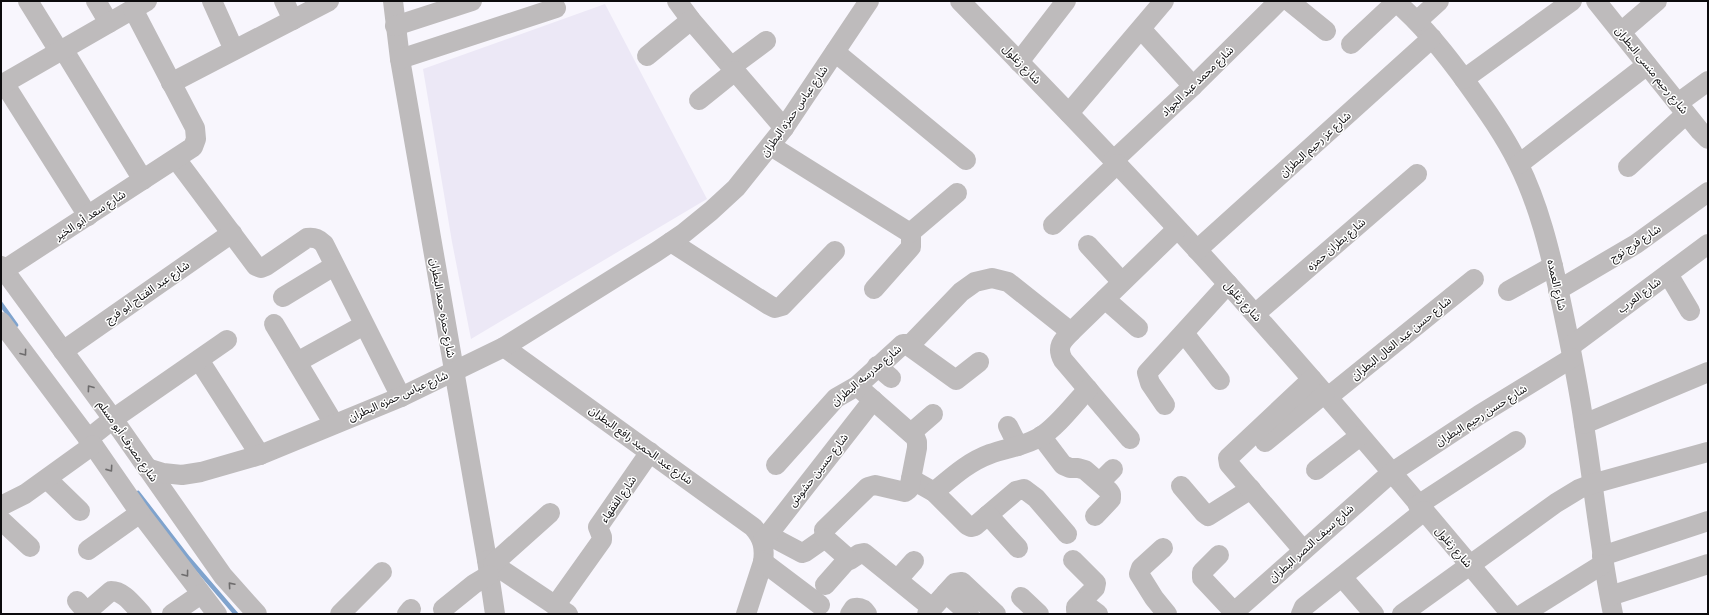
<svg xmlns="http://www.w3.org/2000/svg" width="1709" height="615" font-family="'Golos Text','Noto Sans Arabic',sans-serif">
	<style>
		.built { fill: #ece8f6 }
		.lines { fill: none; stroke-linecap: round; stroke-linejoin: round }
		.stream { stroke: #7fa3cd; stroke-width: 4.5 }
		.minor { stroke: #bebbbc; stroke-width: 20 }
		.oneway { stroke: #6e6c6d }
		.labels { text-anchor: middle; stroke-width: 3; stroke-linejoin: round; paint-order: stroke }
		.street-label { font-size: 11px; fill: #0c0b0d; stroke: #fff }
	</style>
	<rect width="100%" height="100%" fill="#f8f6fd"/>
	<!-- built -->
	<polygon class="built" points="605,4 707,199 471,339 452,242 423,69"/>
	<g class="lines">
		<!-- stream -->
		<g class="stream">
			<polyline points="1,304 16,325"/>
			<polyline points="138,493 188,558 236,614"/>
		</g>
		<!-- minor -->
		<g class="minor">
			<polyline points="28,1 59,51"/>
			<polyline points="96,1 109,23"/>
			<polyline points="212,1 234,50"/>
			<polyline points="284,1 293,20"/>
			<polyline points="393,1 400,59 487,560 495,614"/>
			<polyline points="677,1 691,20 784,128"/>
			<path d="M960,1c91,93 181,186 268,283 97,108 190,219 283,330"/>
			<polyline points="1289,1 1326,31"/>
			<path d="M1395,1c29,25 52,54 74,85 18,25 35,49 49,77 21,42 32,88 42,134 9,42 18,85 24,128 10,63 16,126 29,189"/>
			<polyline points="1596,1 1700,131 1708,139"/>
			<polyline points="1417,21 1439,1"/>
			<polyline points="395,26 472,1"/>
			<polyline points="1141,29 1193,86"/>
			<polyline points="1621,32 1657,1"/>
			<polyline points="1351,44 1396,2"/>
			<polyline points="63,49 143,180"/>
			<polyline points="835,52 966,160"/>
			<polyline points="647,56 691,20"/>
			<polyline points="400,59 556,8"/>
			<polyline points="1019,62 1066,1"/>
			<polyline points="731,67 766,41"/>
			<polyline points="1464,79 1572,1"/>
			<polyline points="4,83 88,216"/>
			<polyline points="171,83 329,1"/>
			<polyline points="1,85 147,1"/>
			<polyline points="699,100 735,71"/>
			<polyline points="1678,103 1708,81"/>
			<polyline points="1069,113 1164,1"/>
			<polyline points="771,146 910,233 911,237 911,247 874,289"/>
			<path d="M176,159l80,107 5,2 5,-2 41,-28c8,-1 12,1 17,6l77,153"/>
			<polyline points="1113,161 1193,86 1279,1"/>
			<polyline points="1519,164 1647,65"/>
			<polyline points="1628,167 1686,114"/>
			<polyline points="1053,225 1117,164"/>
			<polyline points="910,233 957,193"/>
			<polyline points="671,242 769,305 775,308 782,306 835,251"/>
			<polyline points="1088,245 1122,282"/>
			<polyline points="1197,250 1432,38"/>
			<polyline points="1,266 113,419 223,576 257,614"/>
			<polyline points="4,270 193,147 196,139 195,128 133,9"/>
			<polyline points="1668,274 1690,311"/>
			<polyline points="1558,290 1636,244 1708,192"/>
			<polyline points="1508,291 1553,266"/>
			<polyline points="283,297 334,266"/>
			<polyline points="1105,299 1138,328"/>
			<polyline points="1255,314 1417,174"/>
			<polyline points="1,322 93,445 140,513 217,614"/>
			<polyline points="274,324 334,424"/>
			<polyline points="1184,333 1220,380"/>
			<polyline points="909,346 961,292 975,282 992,278 1008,282 1071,332"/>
			<polyline points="1571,346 1708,244"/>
			<path d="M504,347l249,180c10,11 12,21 10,35l-17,52"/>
			<polyline points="63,351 232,233"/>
			<polyline points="199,360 260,455"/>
			<polyline points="297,362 364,325"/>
			<polyline points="877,366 891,378"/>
			<polyline points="1328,397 1474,279"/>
			<polyline points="1165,405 1150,383 1147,373 1228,284"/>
			<polyline points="1584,424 1708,372"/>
			<polyline points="1008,426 1018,446"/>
			<polyline points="911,433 933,414"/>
			<polyline points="1041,436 1063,465 1070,468 1078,468 1085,470 1109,491 1111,494 1111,499 1095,516"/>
			<polyline points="88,439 113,419 227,340"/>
			<path d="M1130,439l-67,-79c-7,-13 -1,-19 8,-28l106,-103"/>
			<polyline points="1265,442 1325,393"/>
			<polyline points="776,465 836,398 857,386 903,344 906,344 956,380 979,362"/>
			<polyline points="147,468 163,473 182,475 201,472 260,455 401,397 504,347 656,252 684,233 711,211 736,188 784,128 869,1"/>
			<polyline points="1316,470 1360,436"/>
			<polyline points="47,479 80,511"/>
			<polyline points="911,479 934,492 967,525 971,527 975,526 1016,491 1024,489 1036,498 1067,534"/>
			<polyline points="1100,482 1113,469"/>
			<polyline points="1181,486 1204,513 1208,516 1251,489"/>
			<path d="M934,492c18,-15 34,-30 56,-38 17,-6 35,-8 50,-17 16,-9 35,-34 48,-48"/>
			<polyline points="1418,505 1516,441"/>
			<polyline points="1,506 25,494 93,445"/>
			<polyline points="988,515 1018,548"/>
			<polyline points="1,520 30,547"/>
			<polyline points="768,535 802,553 805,552 825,538"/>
			<polyline points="825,538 824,530 868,487 875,485 905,492 909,489 917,448 917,442 915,437 857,386"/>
			<polyline points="825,538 850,560 859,554 864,553 932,608"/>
			<polyline points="763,541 873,400"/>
			<polyline points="1163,548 1141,568 1139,574 1154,598 1167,614"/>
			<polyline points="88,550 140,513"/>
			<polyline points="1303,550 1229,464 1228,458 1312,379"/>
			<polyline points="1219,555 1202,572 1202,578 1234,612"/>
			<polyline points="1602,556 1708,521"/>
			<polyline points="487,560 568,614"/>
			<polyline points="1073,560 1096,583 1095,588 1076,607 1076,610 1080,614"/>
			<polyline points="763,562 820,605"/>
			<polyline points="493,564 550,513"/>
			<polyline points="1342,577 1374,614"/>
			<polyline points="898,579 914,561"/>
			<polyline points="825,585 848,559"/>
			<polyline points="946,593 969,614"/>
			<polyline points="1610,596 1708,564"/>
			<polyline points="1021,597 1039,614"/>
			<path d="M77,601l7,8 5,1 22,-19c13,0 22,14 31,23"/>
			<polyline points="1082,602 1098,614"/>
			<polyline points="555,606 602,540 602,537 598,527 650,452"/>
			<polyline points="443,609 474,584 489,575"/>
			<polyline points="172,614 201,594"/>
			<polyline points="340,614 382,572"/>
			<polyline points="407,614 411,609"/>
			<path d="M850,614l4,-6c6,-1 10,1 13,6"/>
			<polyline points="927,614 955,583 962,582 996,614"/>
			<polyline points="1232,614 1391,473 1479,415 1572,358"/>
			<polyline points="1301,614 1304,607 1424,511"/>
			<polyline points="1402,614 1556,503 1579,489 1592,484 1708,452"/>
			<polyline points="1523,614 1603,564"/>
		</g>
	</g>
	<!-- one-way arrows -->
	<defs><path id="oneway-chevron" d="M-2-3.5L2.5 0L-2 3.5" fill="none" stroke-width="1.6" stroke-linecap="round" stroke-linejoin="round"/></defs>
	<g class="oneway">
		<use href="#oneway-chevron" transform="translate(24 353) rotate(53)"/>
		<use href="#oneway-chevron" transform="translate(90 388) rotate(-126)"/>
		<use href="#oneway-chevron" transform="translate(110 469) rotate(55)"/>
		<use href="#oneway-chevron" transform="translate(186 574) rotate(53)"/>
		<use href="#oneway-chevron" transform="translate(231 585) rotate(-131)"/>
	</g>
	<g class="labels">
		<!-- street labels -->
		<g class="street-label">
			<text transform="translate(1022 64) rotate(46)" y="4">شارع زغلول</text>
			<text transform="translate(1652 70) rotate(51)" y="4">شارع رحيم منسى البطران</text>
			<text transform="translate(1197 81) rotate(-44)" y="4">شارع محمد عبد الجواد</text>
			<text transform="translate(794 111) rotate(-55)" y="4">شارع عباس حمزه البطران</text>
			<text transform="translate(1315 144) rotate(-42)" y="4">شارع عز رحيم البطران</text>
			<text transform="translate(90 215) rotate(-33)" y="4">شارع سعد أبو الخير</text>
			<text transform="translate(1635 243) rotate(-33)" y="4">شارع فرج نوح</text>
			<text transform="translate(1336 244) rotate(-41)" y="4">شارع بطران حمزه</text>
			<text transform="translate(1557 285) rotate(77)" y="4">شارع العمده</text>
			<text transform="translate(147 292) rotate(-35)" y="4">شارع عبد الفتاح أبو فرج</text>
			<text transform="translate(1639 295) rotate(-37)" y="4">شارع العرب</text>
			<text transform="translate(1243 301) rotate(48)" y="4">شارع زغلول</text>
			<text transform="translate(443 308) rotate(80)" y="4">شارع حمزه حمد البطران</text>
			<text transform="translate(1401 338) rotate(-39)" y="4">شارع حسن عبد العال البطران</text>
			<text transform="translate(866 375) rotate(-40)" y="4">شارع مدرسه البطران</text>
			<text transform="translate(398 396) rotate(-24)" y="4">شارع عباس حمزه البطران</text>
			<text transform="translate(1481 415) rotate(-32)" y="4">شارع حسن رحيم البطران</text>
			<text transform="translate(128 441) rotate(55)" y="4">شارع مصرف أبو مسلم</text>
			<text transform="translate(641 445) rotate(36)" y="4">شارع عبد الحميد رافع البطران</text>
			<text transform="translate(818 470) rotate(-52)" y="4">شارع حسين حشوش</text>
			<text transform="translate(618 499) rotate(-55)" y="4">شارع الفقهاء</text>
			<text transform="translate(1311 543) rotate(-42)" y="4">شارع سيف النصر البطران</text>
			<text transform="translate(1454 547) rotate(49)" y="4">شارع زغلول</text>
		</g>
	</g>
	<!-- border -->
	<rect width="1709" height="615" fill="none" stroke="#0c0b0d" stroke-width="4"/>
</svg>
